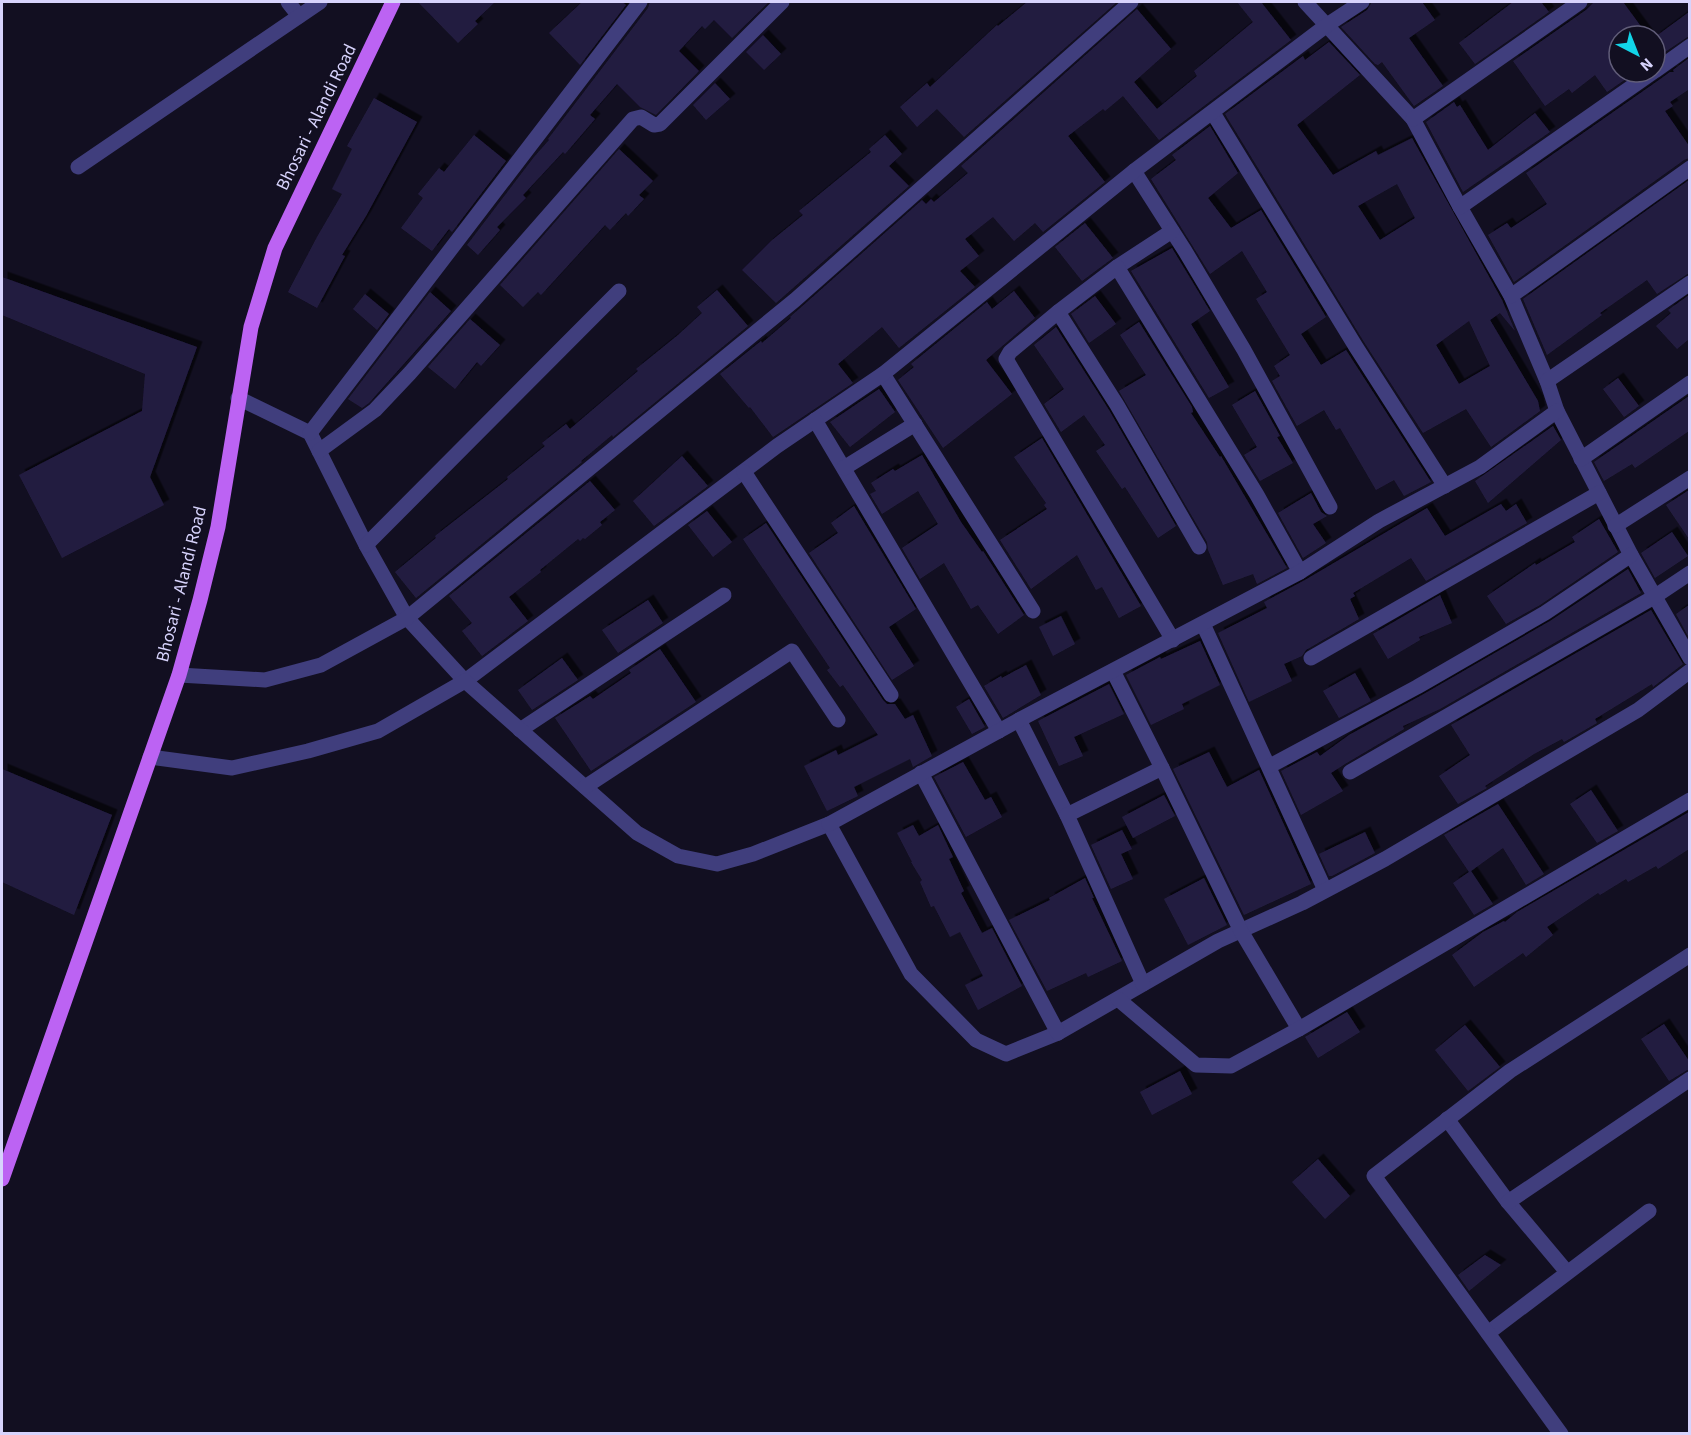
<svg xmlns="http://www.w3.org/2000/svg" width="1691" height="1435" font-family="'Source Sans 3',sans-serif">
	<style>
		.building { fill: #241d41; fill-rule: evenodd; filter: url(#shadow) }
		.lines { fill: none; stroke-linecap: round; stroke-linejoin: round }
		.minor { stroke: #403e7d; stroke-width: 15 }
		.primary { stroke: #bc63f3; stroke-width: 15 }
		.labels { text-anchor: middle; stroke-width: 4.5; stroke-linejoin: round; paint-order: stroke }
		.street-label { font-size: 18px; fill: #d7d3fc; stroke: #120f21 }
	</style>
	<defs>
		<filter id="shadow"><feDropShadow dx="5.5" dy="-5.5" stdDeviation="0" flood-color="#0009"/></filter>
	</defs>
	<rect width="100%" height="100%" fill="#120f21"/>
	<!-- building -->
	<g class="building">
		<polygon points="418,2 495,2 475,21 478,24 458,43"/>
		<polygon points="582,2 622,2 626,5 580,65 549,33"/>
		<polygon points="650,2 769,2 732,38 714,20 705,29 702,26 679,51 699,71 656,115 640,107 617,84 590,115 595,119 565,154 563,152 523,195 526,198 497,227 500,230 478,255 467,245 534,157 549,140 548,139 648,8"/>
		<polygon points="1027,2 1117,2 964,137 937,109 917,127 900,107 927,83 930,87 997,25 998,26"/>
		<polygon points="1237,2 1261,2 1291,40 1159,140 1123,96 1105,111 1103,109 1068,136 1105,182 1043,232 1035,223 1014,241 993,217 965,239 979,256 960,271 975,287 899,348 882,327 838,364 853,383 773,437 750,407 749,408 720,374 761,341 762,343 791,318 790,317 922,200 926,204 931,199 934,202 968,173 961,166 1137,9 1171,49 1134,82 1157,109 1197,76 1194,71 1253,22"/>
		<polygon points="1372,2 1422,2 1435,20 1409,38 1443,86 1414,106 1382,62 1378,65 1375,64 1341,27 1367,10"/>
		<polygon points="1513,2 1541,2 1549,12 1475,64 1459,43"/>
		<polygon points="1594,2 1623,2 1648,36 1619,36 1619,72 1636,72 1607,92 1595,75 1572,93 1569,89 1545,106 1513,61 1586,10"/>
		<polygon points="1689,12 1689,36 1662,54 1655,45 1655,37"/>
		<polygon points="763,35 781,54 764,70 746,52"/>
		<path d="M1329,42l31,33 -63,50 36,50 43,-24 2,4 34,-17 90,162 13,31 -15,-18 -10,7 48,81 2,10 -49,36 -25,-38 -43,24 -59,-91 -139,-228 78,-58 2,4zM1397,184l18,34 -35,22 -22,-34zM1469,321l21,45 -31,18 -23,-39z"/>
		<polygon points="1689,58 1689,93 1688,90 1670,102 1673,106 1665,111 1689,146 1689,158 1684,160 1514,282 1488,235 1507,223 1511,228 1547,204 1526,173 1659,80 1670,72 1674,72 1673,70"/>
		<polygon points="715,83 730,99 706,120 693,105"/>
		<polygon points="374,98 417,122 366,216 342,255 345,256 317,308 288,292 317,237 342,194 332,189 352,149 347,146"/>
		<polygon points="1454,102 1457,107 1460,105 1488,150 1535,113 1550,132 1463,192 1426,122"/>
		<polygon points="1210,126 1238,173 1208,198 1231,228 1261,210 1326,317 1301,334 1321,365 1346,350 1431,482 1404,496 1394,480 1376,490 1340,428 1336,430 1324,410 1297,426 1272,381 1280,376 1274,366 1290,355 1256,299 1267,292 1242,251 1210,274 1151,179 1176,160 1172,155"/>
		<polygon points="474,135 506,161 452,232 449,229 432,251 401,228 423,198 418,194 439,168 444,172"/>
		<polygon points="885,135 902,154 889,166 909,186 776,303 742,270 771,241 803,215 799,211 871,152 869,149"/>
		<polygon points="619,149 653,181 639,195 644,199 628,216 626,213 610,230 605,225 541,295 538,292 523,307 500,285"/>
		<polygon points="1689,180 1689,273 1657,294 1647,280 1600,313 1602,315 1547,355 1523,299"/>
		<polygon points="1085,223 1113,258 1082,281 1055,247"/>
		<polygon points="1172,248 1210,311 1191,324 1229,387 1209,398 1131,271"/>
		<polygon points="2,277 197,347 150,477 164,505 62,558 19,475 142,411 145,374 2,315"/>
		<polygon points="717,290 748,326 613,437 612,435 581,461 582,462 416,598 395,572 436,538 435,536 508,479 507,477 545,446 542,443 566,424 570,429 638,371 636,369 678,335 702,313 697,307"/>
		<polygon points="1014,291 1035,318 986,360 1012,394 943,448 898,380 914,367 911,364 987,302 992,309"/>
		<polygon points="430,292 451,311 369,403 362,408 348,399"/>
		<polygon points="365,294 389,314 377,330 353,309"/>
		<polygon points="1689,295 1689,339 1677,349 1656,326 1671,313 1668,310"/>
		<polygon points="1095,296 1116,324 1089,343 1071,314"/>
		<polygon points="470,319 500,345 481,366 477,362 455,389 428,367"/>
		<polygon points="1139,322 1192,407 1193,412 1191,413 1220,457 1221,456 1287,568 1257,584 1253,574 1223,585 1208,550 1207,542 1119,391 1146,375 1120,335"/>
		<polygon points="1056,327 1109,410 1176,526 1158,538 1125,487 1122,489 1096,451 1105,445 1084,415 1061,432 1044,404 1064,389 1034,345"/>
		<polygon points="1618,378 1639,406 1624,417 1603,389"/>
		<polygon points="879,389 895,412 850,447 830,422"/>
		<polygon points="1255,391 1280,436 1277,437 1293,463 1260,481 1244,455 1257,447 1232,405"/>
		<polygon points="1689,396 1689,431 1635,468 1632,464 1604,481 1594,462"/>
		<polygon points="1553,426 1561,440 1488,503 1475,481"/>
		<polygon points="1042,438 1141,606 1119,618 1102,587 1096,590 1077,555 1031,589 1000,540 1047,509 1044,505 1046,503 1014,457"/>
		<polygon points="922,455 961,522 982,552 983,551 1024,615 998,634 978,605 971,609 944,563 920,579 902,548 938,524 918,491 882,514 870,494 876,491 871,483 893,469 895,471"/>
		<polygon points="682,456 708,486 654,526 633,501"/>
		<polygon points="590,481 615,510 600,522 602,525 585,539 583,538 580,541 578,539 540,570 541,572 509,597 528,621 482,656 462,631 472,623 449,596"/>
		<polygon points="1689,490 1689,539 1666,505"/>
		<polygon points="1311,493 1321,512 1327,516 1313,524 1326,543 1303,558 1278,513"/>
		<polygon points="1501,504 1506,511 1516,504 1527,523 1426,581 1411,558 1353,593 1355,596 1350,599 1359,619 1306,650 1302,656 1284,664 1292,681 1249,702 1218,633 1267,608 1264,602 1305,580 1427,508 1445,536"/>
		<polygon points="854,506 916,609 889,627 914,666 892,680 809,553 838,533 831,523"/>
		<polygon points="707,511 732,542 713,557 688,525"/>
		<polygon points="1599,519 1618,552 1540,605 1506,624 1487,596 1535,563 1536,565 1575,542 1572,537"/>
		<polygon points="766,523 883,700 887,704 895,704 905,719 913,715 932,756 913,767 910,759 854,787 858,796 827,811 804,766 836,750 838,755 878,735 843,685 840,687 827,670 830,668 743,539"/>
		<polygon points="1672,532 1688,556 1655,578 1641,553"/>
		<polygon points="1628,569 1641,593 1440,709 1403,726 1404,729 1345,764 1331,773 1343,791 1301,815 1281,771 1317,752 1320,756 1349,735 1422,695 1550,621"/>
		<polygon points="1440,595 1452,623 1419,637 1420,640 1388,659 1373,634"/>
		<polygon points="648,600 663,623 618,653 602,630"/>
		<polygon points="1689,605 1689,638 1676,614"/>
		<polygon points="1651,610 1683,664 1653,687 1652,684 1595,719 1597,723 1564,742 1562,739 1534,754 1485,786 1487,788 1458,804 1439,776 1470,755 1451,725"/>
		<polygon points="1061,616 1075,644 1053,656 1039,627"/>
		<polygon points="1200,641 1220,685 1182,704 1184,709 1151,725 1126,675 1160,657 1161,659"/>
		<polygon points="660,649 696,702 591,771 555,718 590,696 593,699 631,673 629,670"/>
		<polygon points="562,658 578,680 532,710 518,690"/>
		<polygon points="1026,665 1041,695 1003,718 984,686 1001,676 1002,678"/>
		<polygon points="1355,673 1371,701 1339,718 1323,691"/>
		<polygon points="1109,684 1124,714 1074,737 1083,756 1059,766 1038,721"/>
		<polygon points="969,699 985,727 972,734 956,707"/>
		<polygon points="1209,752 1227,787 1259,770 1311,884 1244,915 1173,769"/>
		<polygon points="963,762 985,800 991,797 1002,817 966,837 934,777"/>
		<polygon points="2,769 112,815 74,915 2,882"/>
		<polygon points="1591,790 1618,831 1597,843 1570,804"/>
		<polygon points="1164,795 1175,816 1133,838 1122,817"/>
		<polygon points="1498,804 1544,874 1526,885 1503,848 1471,871 1493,904 1474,915 1453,883 1469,872 1444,835"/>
		<polygon points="1689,812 1689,849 1658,869 1656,866 1628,882 1626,879 1600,895 1598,893 1547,927 1553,935 1526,957 1523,953 1474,987 1452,955 1483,932 1504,921 1505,922 1517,912"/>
		<polygon points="913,825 919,836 938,825 953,857 949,859 964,891 961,893 982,933 992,928 1022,986 978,1010 965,985 983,976 960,932 950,937 934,906 931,907 920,882 922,880 911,862 912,862 897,833"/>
		<polygon points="1122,830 1132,849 1121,854 1133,879 1111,889 1091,845"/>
		<polygon points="1365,832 1375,853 1332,876 1329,876 1319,854"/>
		<polygon points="1085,878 1094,898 1092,898 1122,961 1088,977 1086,973 1047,991 1009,920 1050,900 1049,898"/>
		<polygon points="1204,878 1227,925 1188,945 1164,899"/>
		<polygon points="1347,1012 1360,1032 1318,1058 1305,1037"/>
		<polygon points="1664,1024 1689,1061 1689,1069 1669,1081 1641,1039"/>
		<polygon points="1465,1025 1500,1067 1468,1091 1435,1050"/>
		<polygon points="1180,1071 1192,1094 1152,1115 1140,1092"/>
		<polygon points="1318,1159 1350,1196 1325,1219 1292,1182"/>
		<polygon points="1485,1255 1501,1265 1469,1291 1458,1275"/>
	</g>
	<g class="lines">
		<!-- minor -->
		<g class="minor">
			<polyline points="288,2 299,16"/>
			<polyline points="1305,2 1413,119 1460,207 1511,296 1547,381 1557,411 1631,555 1690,658"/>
			<polyline points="1655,71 1690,46"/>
			<polyline points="1213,113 1356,347 1445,486"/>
			<polyline points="1413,119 1580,2"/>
			<polyline points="78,167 320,2"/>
			<polyline points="1134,171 1185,251 1244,350 1330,507"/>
			<polyline points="1460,207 1653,72"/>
			<polyline points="1117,267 1172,231"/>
			<polyline points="1511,296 1690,168"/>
			<polyline points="1058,312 1117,405 1199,547"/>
			<polyline points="883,374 1033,611"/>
			<polyline points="1547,381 1690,283"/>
			<polyline points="238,398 310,433 366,545 407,618 465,681 777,446 883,374 1134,171 1327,25 1362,2"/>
			<polyline points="815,420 999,731"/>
			<polyline points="310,433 640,2"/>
			<polyline points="319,451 375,410 410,373 633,119 641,117 654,125 660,124 782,2"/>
			<polyline points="1581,459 1690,383"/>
			<polyline points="844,468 915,424"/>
			<polyline points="744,472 891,695"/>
			<polyline points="1615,526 1690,478"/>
			<polyline points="366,545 619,291"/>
			<polyline points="1203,624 1325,890"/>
			<polyline points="1173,640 1006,359 1010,352 1058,312 1117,267 1257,495 1300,572"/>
			<polyline points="1311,658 1599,493"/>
			<polyline points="1113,671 1162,768"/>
			<polyline points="179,675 265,680 321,665 407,618 795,300 1131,2"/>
			<polyline points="1019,720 1067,815"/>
			<polyline points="520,730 724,595"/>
			<polyline points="150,757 232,768 308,751 378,731 465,681 637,833 678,856 717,864 753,854 829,824 911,974 976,1040 1006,1054 1058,1033 1218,941 1302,903 1385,859 1638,710 1690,671"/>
			<polyline points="1270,766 1417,687 1545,613 1631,555"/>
			<polyline points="1350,772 1654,597 1690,573"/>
			<polyline points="921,773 1058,1033"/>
			<polyline points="585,787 792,651 838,720"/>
			<polyline points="829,824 1019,720 1300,572 1379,521 1480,467 1557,411"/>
			<polyline points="1143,984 1067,815 1162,768 1241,931 1299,1029"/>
			<polyline points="1118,999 1196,1065 1231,1066 1299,1029 1690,800"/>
			<polyline points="1447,1119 1508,1202 1567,1272"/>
			<polyline points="1508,1202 1690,1079"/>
			<polyline points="1488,1333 1649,1211"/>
			<polyline points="1561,1434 1374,1176 1510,1071 1690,955"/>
		</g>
		<!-- primary -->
		<polyline class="primary" points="2,1179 179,675 200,600 218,527 251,327 275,248 393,2"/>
	</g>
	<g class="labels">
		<!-- street labels -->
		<g class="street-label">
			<text transform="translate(316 117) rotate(-64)" y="6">Bhosari - Alandi Road</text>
			<text transform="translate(181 584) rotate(-76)" y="6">Bhosari - Alandi Road</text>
		</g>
	</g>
	<!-- border -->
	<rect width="1691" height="1435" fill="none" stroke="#d7d3fc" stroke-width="6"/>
	<!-- north arrow -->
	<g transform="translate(1637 54) rotate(138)"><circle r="28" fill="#120f21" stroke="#615d79" stroke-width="1.5"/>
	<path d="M0-4.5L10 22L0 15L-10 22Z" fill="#12d4e8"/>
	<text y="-9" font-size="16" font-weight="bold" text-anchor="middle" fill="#d7d3fc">N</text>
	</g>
</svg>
